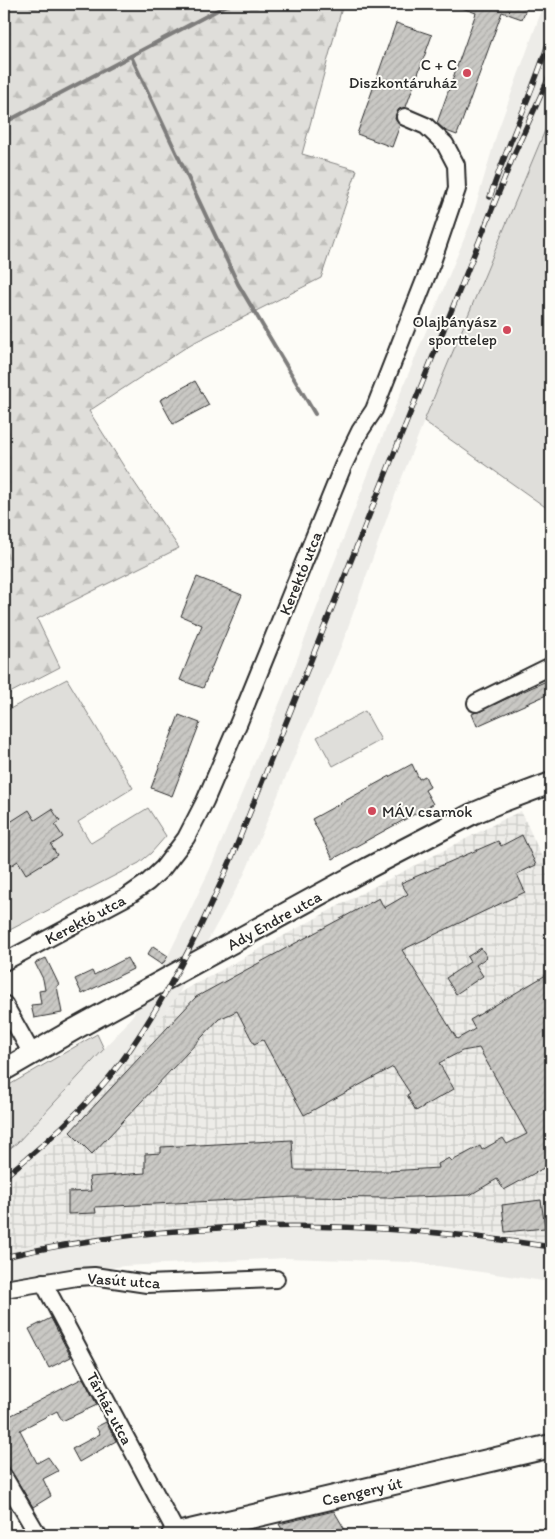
<svg xmlns="http://www.w3.org/2000/svg" width="555" height="1539" font-family="Itim,sans-serif">
	<style>
		.built { fill: #edece8 }
		.industrial { fill: url(#industrial-grid) }
		.forest { fill: url(#forest-firs); stroke: #858482 }
		.park { fill: #dfdeda; stroke: #858482 }
		.lines { fill: none; stroke-linecap: round; stroke-linejoin: round }
		.stream { stroke: #7e7d7b; stroke-width: 4 }
		.building { fill: url(#building-hatch); stroke: #2b2b2b }
		.minor-casing { stroke: #2b2b2b; stroke-width: 20 }
		.tertiary-casing { stroke: #2b2b2b; stroke-width: 24 }
		.secondary-casing { stroke: #2b2b2b; stroke-width: 26 }
		.minor { stroke: #fdfcf7; stroke-width: 16 }
		.tertiary { stroke: #fdfcf7; stroke-width: 20 }
		.secondary { stroke: #fdfcf7; stroke-width: 22 }
		.rail-casing { stroke: #2b2b2b; stroke-width: 5.5 }
		.rail { stroke: #fdfcf7; stroke-width: 4; stroke-dasharray: 11; stroke-linecap: butt }
		.poi-dot { fill: #d1495b; stroke: #fdfcf7; stroke-width: 2 }
		.labels { text-anchor: middle; stroke-width: 4; stroke-linejoin: round; paint-order: stroke }
		.poi-label { font-size: 16px; fill: #2b2b2b; stroke: #fdfcf7; text-anchor: end }
		.street-label { font-size: 16px; fill: #2b2b2b; stroke: #fdfcf7 }
	</style>
	<defs>
		<pattern id="industrial-grid" width="8" height="8" patternUnits="userSpaceOnUse" patternTransform="scale(1.25)"><rect width="8" height="8" fill="#edece8"/><path d="M0 4h8M4 0v8" fill="none" stroke="#cbcbc7"/></pattern>
		<pattern id="forest-firs" width="22" height="20" patternUnits="userSpaceOnUse" patternTransform="scale(1.25)"><rect width="22" height="20" fill="#dfdeda"/><path d="M5 1l3.5 6h-7zM16 11l3.5 6h-7z" fill="#c0bfbb"/></pattern>
		<pattern id="building-hatch" width="6" height="6" patternUnits="userSpaceOnUse" patternTransform="scale(1.25)"><rect width="6" height="6" fill="#c9c8c4"/><path d="M-1 1l2-2M0 6l6-6M5 7l2-2" fill="none" stroke="#adaca9"/></pattern>
	</defs>
	<rect width="100%" height="100%" fill="#fdfcf7"/>
	<filter id="ink" filterUnits="userSpaceOnUse"><feTurbulence type="fractalNoise" baseFrequency=".02" numOctaves="2"/><feDisplacementMap in="SourceGraphic" scale="10" xChannelSelector="R" yChannelSelector="G"/><feConvolveMatrix kernelMatrix="1 2 1 2 8 2 1 2 1" color-interpolation-filters="sRGB"/></filter>
	<g filter="url(#ink)">
		<!-- built -->
		<g class="built">
			<polygon points="544,4 551,4 551,116 424,421 397,490 342,644 245,873 179,993 144,1043 70,1132 4,1188 4,1153 17,1143 104,1049 133,1015 153,977 168,956 210,869 288,683 382,438 471,222 497,133"/>
			<polygon points="273,1221 357,1221 413,1224 465,1229 551,1242 551,1282 410,1262 286,1258 124,1266 42,1277 4,1286 4,1250 69,1238 178,1226"/>
		</g>
		<!-- industrial -->
		<polygon class="industrial" points="521,811 541,855 551,860 551,1241 465,1229 413,1224 357,1221 273,1221 178,1226 69,1238 4,1250 4,1188 70,1132 144,1043 179,993 362,893 506,818"/>
		<!-- forest -->
		<polygon class="forest" points="4,4 343,4 302,154 357,170 321,278 191,344 89,411 128,473 179,548 37,619 60,667 4,696"/>
		<!-- park -->
		<g class="park">
			<polygon points="551,116 551,511 424,421"/>
			<polygon points="67,679 133,788 78,822 91,843 148,808 166,836 151,853 139,863 6,932 4,936 4,712"/>
			<polygon points="365,711 381,740 333,766 317,737"/>
			<polygon points="97,1034 104,1049 17,1143 4,1153 4,1088"/>
		</g>
		<g class="lines">
			<!-- stream -->
			<g class="stream">
				<polyline points="131,56 238,284 315,414"/>
				<polyline points="4,123 229,4"/>
			</g>
		</g>
		<!-- building -->
		<g class="building">
			<polygon points="454,4 528,4 522,19 502,12 457,135 446,131 437,123 476,13 454,5"/>
			<polygon points="396,23 432,35 406,107 399,109 396,114 395,119 400,125 392,147 357,134"/>
			<polygon points="195,381 209,405 173,424 160,400"/>
			<polygon points="197,577 242,595 203,688 180,680 202,625 181,616"/>
			<polygon points="551,679 551,693 477,726 472,714"/>
			<polygon points="179,715 200,723 172,796 151,788"/>
			<polygon points="412,764 419,779 425,776 430,787 425,790 433,804 333,859 312,819"/>
			<polygon points="52,809 60,821 55,825 63,837 51,845 57,855 26,874 18,861 4,870 4,826 29,810 35,820"/>
			<polygon points="522,835 536,865 517,874 525,892 402,950 457,1039 475,1029 470,1020 551,972 551,1164 504,1190 497,1179 470,1195 387,1198 295,1197 95,1207 96,1213 68,1214 68,1192 91,1191 89,1177 145,1173 145,1154 161,1153 161,1147 292,1140 294,1170 388,1171 439,1168 438,1164 449,1158 452,1161 480,1146 482,1150 503,1138 507,1144 527,1134 479,1048 462,1051 439,1063 454,1089 416,1111 407,1095 410,1093 393,1067 304,1115 263,1040 254,1044 237,1011 219,1019 92,1154 70,1132 196,997 379,898 384,908 408,894 401,883 498,841 501,846"/>
			<polygon points="153,946 168,956 162,965 147,955"/>
			<polygon points="481,948 487,957 476,965 483,976 456,994 446,978 470,962 467,957"/>
			<polygon points="46,958 59,985 57,986 62,1013 34,1018 31,1005 41,1004 39,991 45,990 43,979 35,963"/>
			<polygon points="127,958 133,969 82,994 75,979 92,971 94,975"/>
			<polygon points="541,1200 545,1228 505,1232 502,1205"/>
			<polygon points="51,1318 71,1357 49,1368 29,1329"/>
			<polygon points="83,1378 97,1405 62,1421 57,1411 20,1430 37,1463 48,1457 58,1471 43,1479 51,1496 33,1507 4,1459 4,1419"/>
			<polygon points="106,1422 116,1441 79,1462 72,1449 100,1434 96,1427"/>
			<polygon points="334,1511 348,1535 285,1535 279,1524"/>
		</g>
		<g class="lines">
			<!-- minor casing -->
			<g class="minor-casing">
				<g id="minor">
					<polyline points="476,703 551,666"/>
					<polyline points="4,962 128,896 148,882 163,868 186,838 205,801 239,722 343,466 360,431 374,410 432,262 457,189 456,165 445,144 426,126 405,117"/>
					<polyline points="4,1004 32,1054"/>
					<polyline points="43,1282 177,1534"/>
					<polyline points="4,1289 77,1277 94,1276 147,1284 276,1279"/>
					<polyline points="4,1477 38,1535"/>
				</g>
			</g>
			<!-- tertiary casing -->
			<g class="tertiary-casing">
				<polyline id="tertiary" points="4,1070 75,1029 368,868 472,814 498,803 551,783"/>
			</g>
			<!-- secondary casing -->
			<g class="secondary-casing">
				<polyline id="secondary" points="173,1535 551,1446"/>
			</g>
			<!-- minor -->
			<use href="#minor" class="minor"/>
			<!-- tertiary -->
			<use href="#tertiary" class="tertiary"/>
			<!-- secondary -->
			<use href="#secondary" class="secondary"/>
			<!-- rail casing -->
			<g class="rail-casing">
				<g id="rail">
					<path d="M490,197c18,-55 44,-107 61,-162"/>
					<path d="M4,1177c44,-35 96,-82 127,-129 40,-59 73,-125 101,-191l283,-705 36,-79"/>
					<path d="M4,1257c179,-40 366,-38 547,-10"/>
				</g>
			</g>
			<!-- rail -->
			<use href="#rail" class="rail"/>
		</g>
	</g>
	<!-- markers -->
	<g class="poi-dot">
		<circle cx="467" cy="73" r="5"/>
		<circle cx="507" cy="330" r="5"/>
		<circle cx="372" cy="811" r="5"/>
	</g>
	<g class="labels">
		<!-- poi labels -->
		<g class="poi-label">
			<text x="457" y="70">C + C<tspan x="457" dy="18">Diszkontáruház</tspan></text>
			<text x="497" y="327">Olajbányász<tspan x="497" dy="18">sporttelep</tspan></text>
			<text x="382" y="817" text-anchor="start">MÁV csarnok</text>
		</g>
		<!-- street labels -->
		<g class="street-label">
			<text transform="translate(300 573) rotate(-68)" y="6">Kerektó utca</text>
			<text transform="translate(85 919) rotate(-28)" y="6">Kerektó utca</text>
			<text transform="translate(274 920) rotate(-29)" y="6">Ady Endre utca</text>
			<text transform="translate(124 1280) rotate(4)" y="6">Vasút utca</text>
			<text transform="translate(110 1408) rotate(62)" y="6">Tárház utca</text>
			<text transform="translate(362 1491) rotate(-13)" y="6">Csengery út</text>
		</g>
	</g>
	<!-- margin -->
	<rect width="555" height="1539" fill="none" stroke="#fdfcf7" stroke-width="20"/>
	<rect x="10" y="10" width="535" height="1519" fill="none" stroke="#2b2b2b" stroke-width="2" filter="url(#ink)"/>
</svg>
